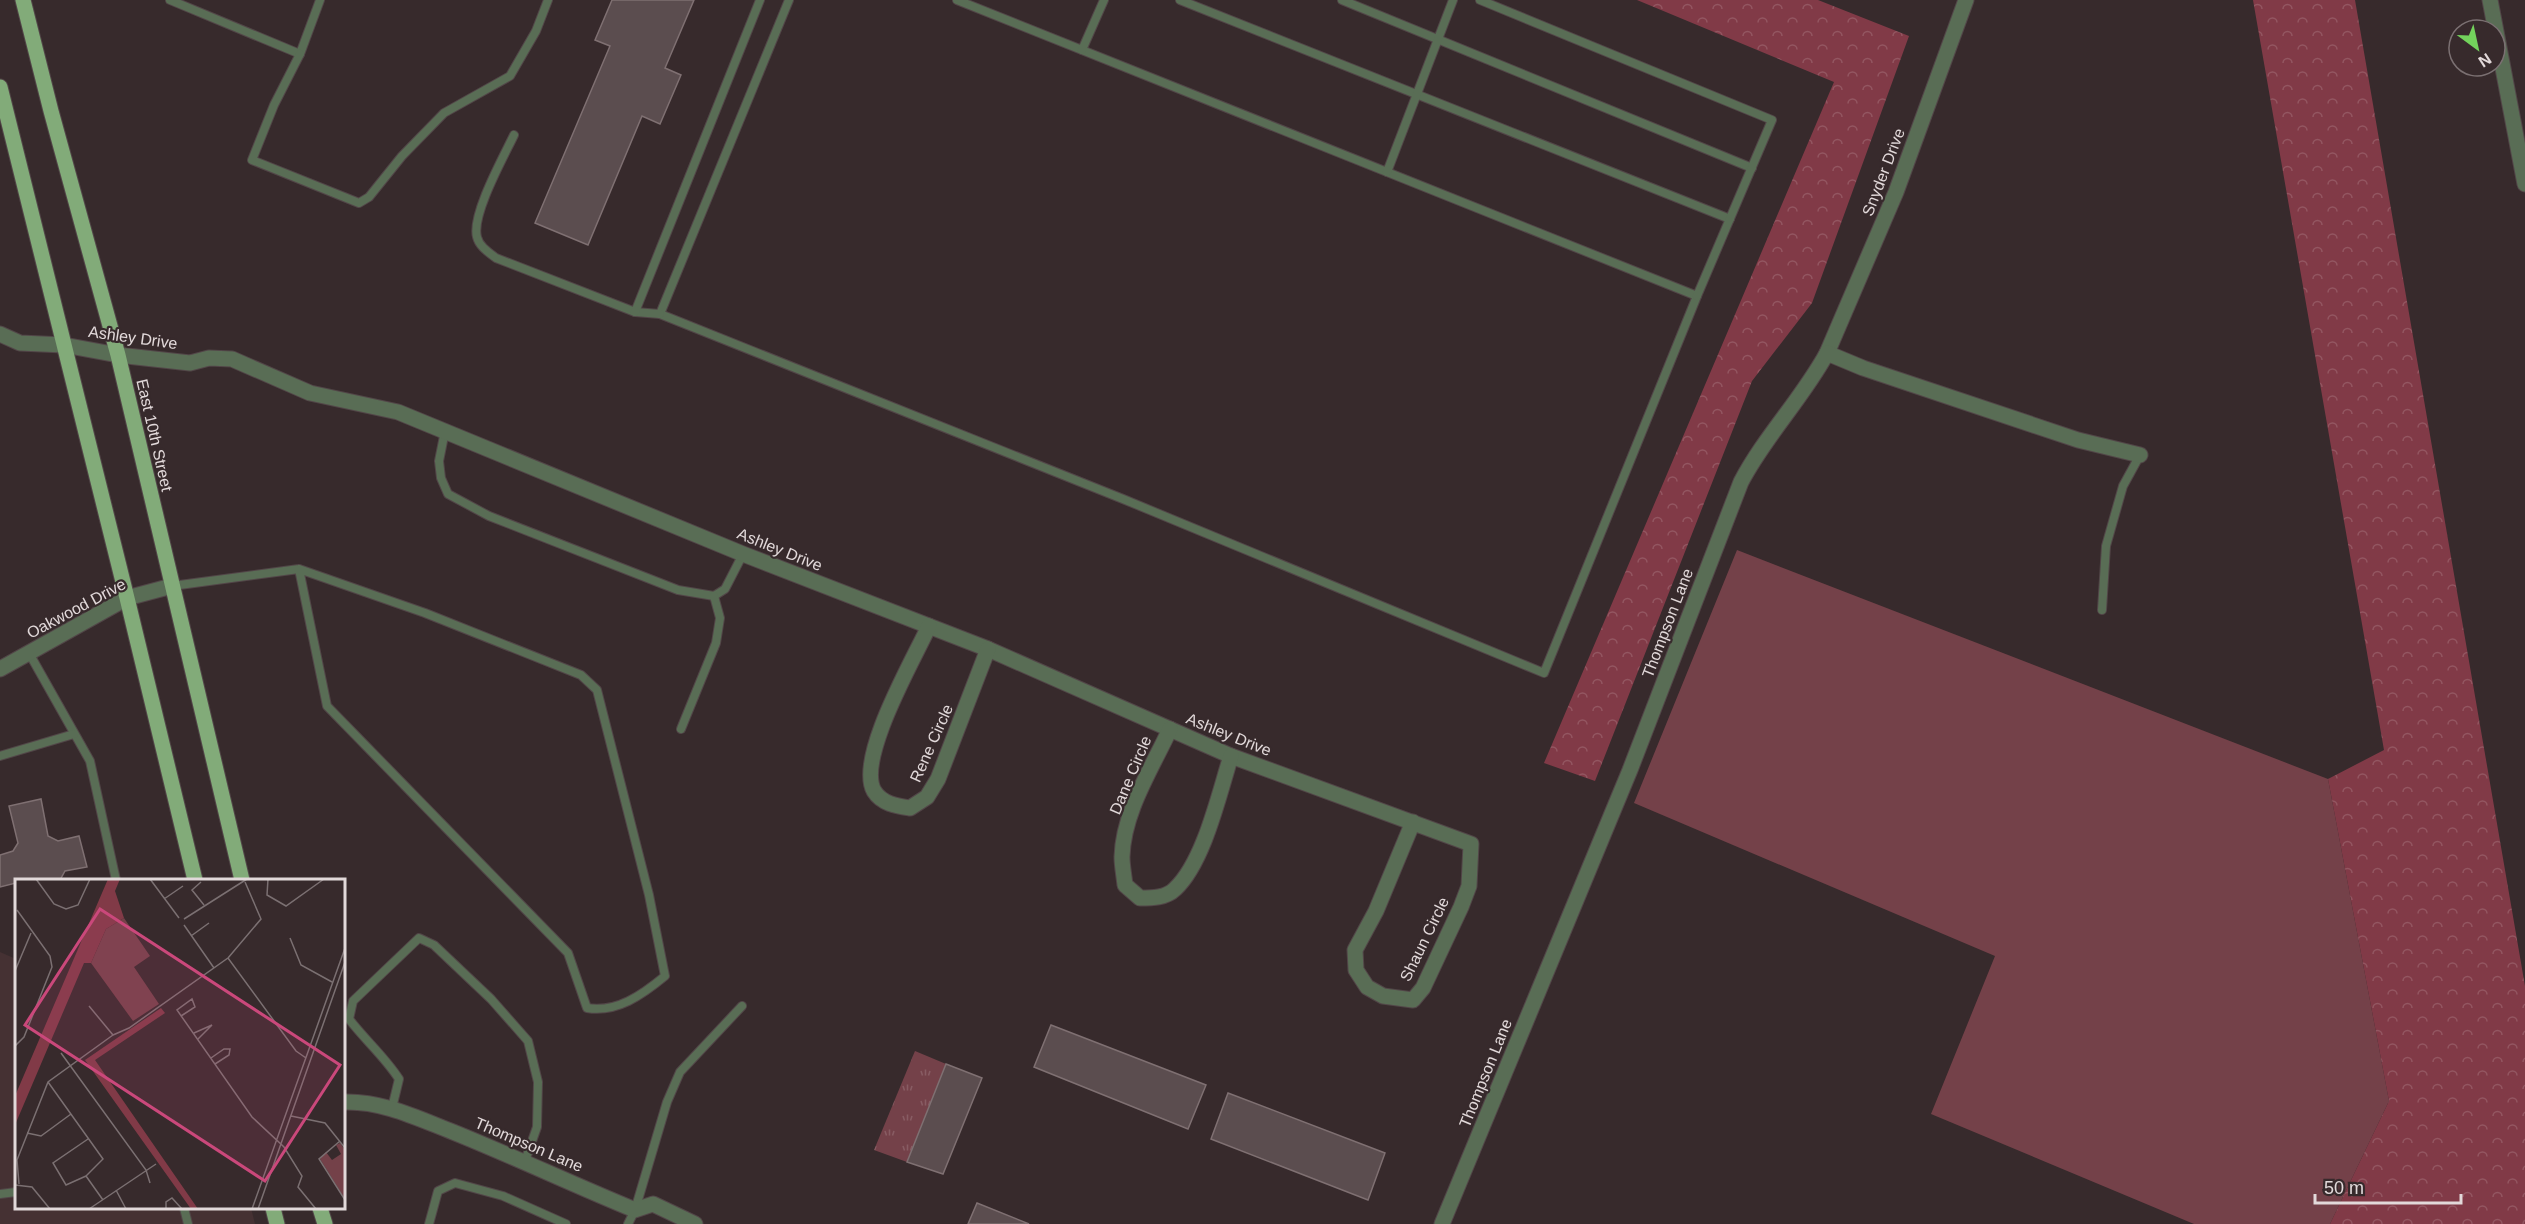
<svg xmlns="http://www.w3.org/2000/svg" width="2525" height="1224" font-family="Helvetica,sans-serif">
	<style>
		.built { fill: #453133 }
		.grass { fill: #744149 }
		.forest { fill: url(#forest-crowns) }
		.park { fill: url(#park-tufts) }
		.building { fill: #5b4d4f; stroke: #7f7072; stroke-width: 1.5 }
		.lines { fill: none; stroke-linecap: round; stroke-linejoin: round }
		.service-casing { stroke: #524648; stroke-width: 10 }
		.minor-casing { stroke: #524648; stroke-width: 17 }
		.primary-casing { stroke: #524648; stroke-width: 17 }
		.service { stroke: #596d55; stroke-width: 8 }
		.minor { stroke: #596d55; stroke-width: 15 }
		.primary { stroke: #82ab79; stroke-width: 15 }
		.labels { text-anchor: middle; stroke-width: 4.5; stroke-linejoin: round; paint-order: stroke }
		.street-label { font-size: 16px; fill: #e2d9da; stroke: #372a2c }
		.inset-road { fill: none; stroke: #7b7072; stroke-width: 1.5 }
		.view { fill: #ca487b; fill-opacity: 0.15; stroke: #ca487b; stroke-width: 3 }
		.inset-edge { fill: none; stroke: #e2d9da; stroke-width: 3 }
	</style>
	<defs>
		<pattern id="forest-crowns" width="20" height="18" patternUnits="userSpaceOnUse" patternTransform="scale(1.5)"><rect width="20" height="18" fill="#813a47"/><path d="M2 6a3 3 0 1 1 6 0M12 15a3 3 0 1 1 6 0" fill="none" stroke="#935661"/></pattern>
		<pattern id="park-tufts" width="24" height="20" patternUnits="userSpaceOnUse" patternTransform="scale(1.5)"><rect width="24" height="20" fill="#744149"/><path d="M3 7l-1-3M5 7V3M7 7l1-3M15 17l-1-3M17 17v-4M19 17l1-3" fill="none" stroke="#885c63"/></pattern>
	</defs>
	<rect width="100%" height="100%" fill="#372a2c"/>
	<!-- built -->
	<polygon class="built" points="0,952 16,959 16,1208 251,1208 255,1224 0,1224"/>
	<!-- grass -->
	<polygon class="grass" points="1737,550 2328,779 2389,1101 2330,1224 2194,1224 1931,1114 1995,956 1634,803"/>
	<!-- forest -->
	<g class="forest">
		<polygon points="1637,0 1818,0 1909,36 1812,303 1752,381 1595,781 1544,763 1834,82"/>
		<polygon points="2253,0 2355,0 2525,986 2525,1224 2330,1224 2389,1101 2328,779 2384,750"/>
	</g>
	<!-- park -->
	<polygon class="park" points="915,1051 946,1064 907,1162 874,1150"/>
	<!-- building -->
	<g class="building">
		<polygon points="612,0 694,0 665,68 681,75 660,124 642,116 588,245 535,223 610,46 595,40"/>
		<polygon points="41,799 48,836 58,841 79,836 87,867 65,871 60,880 16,880 16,883 0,887 0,855 13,851 18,843 9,806"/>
		<polygon points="1051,1025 1206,1085 1188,1129 1034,1067"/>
		<polygon points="946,1064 982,1078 943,1174 907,1162"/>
		<polygon points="1228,1093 1385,1153 1368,1200 1211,1139"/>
		<polygon points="977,1203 1029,1224 968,1224"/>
	</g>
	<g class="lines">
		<!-- service casing -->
		<g class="service-casing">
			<g id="service">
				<polyline points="170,0 300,54 320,0"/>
				<polyline points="789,0 660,314 1123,499 1544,673 1697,296 957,0"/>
				<polyline points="1180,0 1730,219"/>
				<polyline points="1342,0 1752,168"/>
				<polyline points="1480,0 1772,120 1697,296"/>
				<polyline points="1082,50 1104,0"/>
				<polyline points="300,54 274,105 252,160 359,203 369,197 402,156 444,113 510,76 536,31 548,0"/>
				<path d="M514,135c-10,21 -43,80 -37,102 2,9 11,15 19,21l139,54 25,2"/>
				<polyline points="1387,172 1453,0"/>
				<polyline points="635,312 760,0"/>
				<polyline points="445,431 439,461 441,478 448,494 489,516 678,590 714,596 725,589 743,554"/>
				<path d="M172,586l127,-17 126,44 156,62 16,15 52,205 16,81c-23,19 -48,37 -78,32l-19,-55 -241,-247 -28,-137"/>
				<polyline points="2102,610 2106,546 2123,486 2140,455"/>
				<polyline points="29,653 90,761 116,880"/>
				<polyline points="681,729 716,643 720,618 714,596"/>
				<polyline points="0,756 74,734"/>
				<path d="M392,1108l7,-29c-14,-22 -34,-39 -50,-60l4,-18 66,-63 15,7 57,54 37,42 10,41 -1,45 -12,34"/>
				<polyline points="0,1194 16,1192"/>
				<polyline points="184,1208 188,1224"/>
				<polyline points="429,1224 438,1191 455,1183 503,1196 566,1224"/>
				<polyline points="628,1224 635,1210 667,1102 680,1072 742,1006"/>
			</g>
		</g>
		<!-- minor casing -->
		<g class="minor-casing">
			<g id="minor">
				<polyline points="2490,0 2525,184"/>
				<polyline points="0,334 20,343 64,345 118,355 190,363 209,358 232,359 310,393 398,412 743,554 988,649 1231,756 1471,844 1469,886 1461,907 1423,988 1413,1000 1383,996 1367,987 1356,970 1355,950 1376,911 1413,822"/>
				<polyline points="1827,353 1896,192 1966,0"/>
				<path d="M929,626c-15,33 -73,132 -55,165 8,13 23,15 36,17l17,-11 11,-18 50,-130"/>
				<polyline points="0,669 127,598 172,586"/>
				<path d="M1170,729c-18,39 -47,83 -48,128 0,9 2,18 3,28l15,13c12,0 26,0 35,-9 29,-27 44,-95 56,-133"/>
				<path d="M344,1102c39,-1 73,16 109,30 62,25 121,53 182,78l18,-6 42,20"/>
				<path d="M1442,1224l188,-454 111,-288c24,-46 61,-83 86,-129l36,15 215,72 62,15"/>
			</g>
		</g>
		<!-- primary casing -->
		<g class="primary-casing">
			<g id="primary">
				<polyline points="23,0 51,111 118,355 242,880"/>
				<polyline points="0,87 127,598 195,880"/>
				<polyline points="273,1208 277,1224"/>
				<polyline points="320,1208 325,1224"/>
			</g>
		</g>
		<!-- service -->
		<use href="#service" class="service"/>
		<!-- minor -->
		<use href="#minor" class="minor"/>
		<!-- primary -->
		<use href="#primary" class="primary"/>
	</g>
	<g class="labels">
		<!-- street labels -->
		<g class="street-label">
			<text transform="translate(1883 172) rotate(-69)" y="6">Snyder Drive</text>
			<text transform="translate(133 337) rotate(8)" y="6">Ashley Drive</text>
			<text transform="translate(155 435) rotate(77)" y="6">East 10th Street</text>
			<text transform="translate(780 549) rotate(22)" y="6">Ashley Drive</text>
			<text transform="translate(76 608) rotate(-28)" y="6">Oakwood Drive</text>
			<text transform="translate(1667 623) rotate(-69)" y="6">Thompson Lane</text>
			<text transform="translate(1229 734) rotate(22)" y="6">Ashley Drive</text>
			<text transform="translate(931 743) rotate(-66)" y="6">Rene Circle</text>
			<text transform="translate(1130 775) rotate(-67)" y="6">Dane Circle</text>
			<text transform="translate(1424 939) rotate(-64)" y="6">Shaun Circle</text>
			<text transform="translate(1485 1073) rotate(-68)" y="6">Thompson Lane</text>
			<text transform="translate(529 1144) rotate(23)" y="6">Thompson Lane</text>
		</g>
	</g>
	<!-- overview -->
	<g transform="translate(15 879)">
		<rect width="330" height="330" fill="#372a2c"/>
		<path d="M109,39l26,38 -16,11 25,37 -26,17 -42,-58 15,-34zM325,264l5,7v49l-25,-40 6,-7 6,8 9,-6 -5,-9z" fill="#744149"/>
		<path d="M93,0h12l-5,12 9,27 -18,11 -15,34h-7l-69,162v-29zM146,129l4,5 -70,47 103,149h-7l-106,-149z" fill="#813a47"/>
		<path class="inset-road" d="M21,0l18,25 12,5 12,-4 12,-26M135,0l29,39M253,0l-1,16 19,11 38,-27M186,3l-9,8 12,15M149,20l19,-13M169,40l63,-40M169,46l30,43M176,57l18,-13M275,59l11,27 31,17M213,79l33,-39 -16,-37M0,92l16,-38M74,127l24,29 16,-7 99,-70 68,93 10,7M166,137l14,-9 -3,-8 -15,11 75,107 32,30 18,29 -4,11 18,22M179,154l18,-8 -14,14M0,167l9,-9 28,-70 -2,-11 -33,-46M46,174l85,117 4,13M196,179l13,-9h6l-1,6 -14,9M33,203l55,77 -17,17 17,24M276,237l34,7 20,25M12,254l14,3 30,-22M325,262l-21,18 26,41M71,297l-20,9 -13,-22 35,-24M4,305l-2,-24 31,-78 65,-47M0,306l17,2 18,22M101,311l10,19M74,330l67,-45M151,330v-7l6,-4 10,11M237,330l93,-261M243,330l87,-247"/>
		<path class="view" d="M85,30l240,156 -75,116 -240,-156z"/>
		<rect width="330" height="330" class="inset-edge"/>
	</g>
	<!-- north arrow -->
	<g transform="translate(2477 48) rotate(147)"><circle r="28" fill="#372a2c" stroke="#7b7072" stroke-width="1.5"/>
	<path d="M0-4.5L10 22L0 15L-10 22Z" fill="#73d25c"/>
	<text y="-9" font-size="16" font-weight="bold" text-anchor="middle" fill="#e2d9da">N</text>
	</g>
	<!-- scale -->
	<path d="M2315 1194v9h146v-9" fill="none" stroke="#e2d9da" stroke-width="3"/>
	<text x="2324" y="1194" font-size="18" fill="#e2d9da" stroke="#372a2c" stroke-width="4.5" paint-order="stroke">50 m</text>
</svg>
